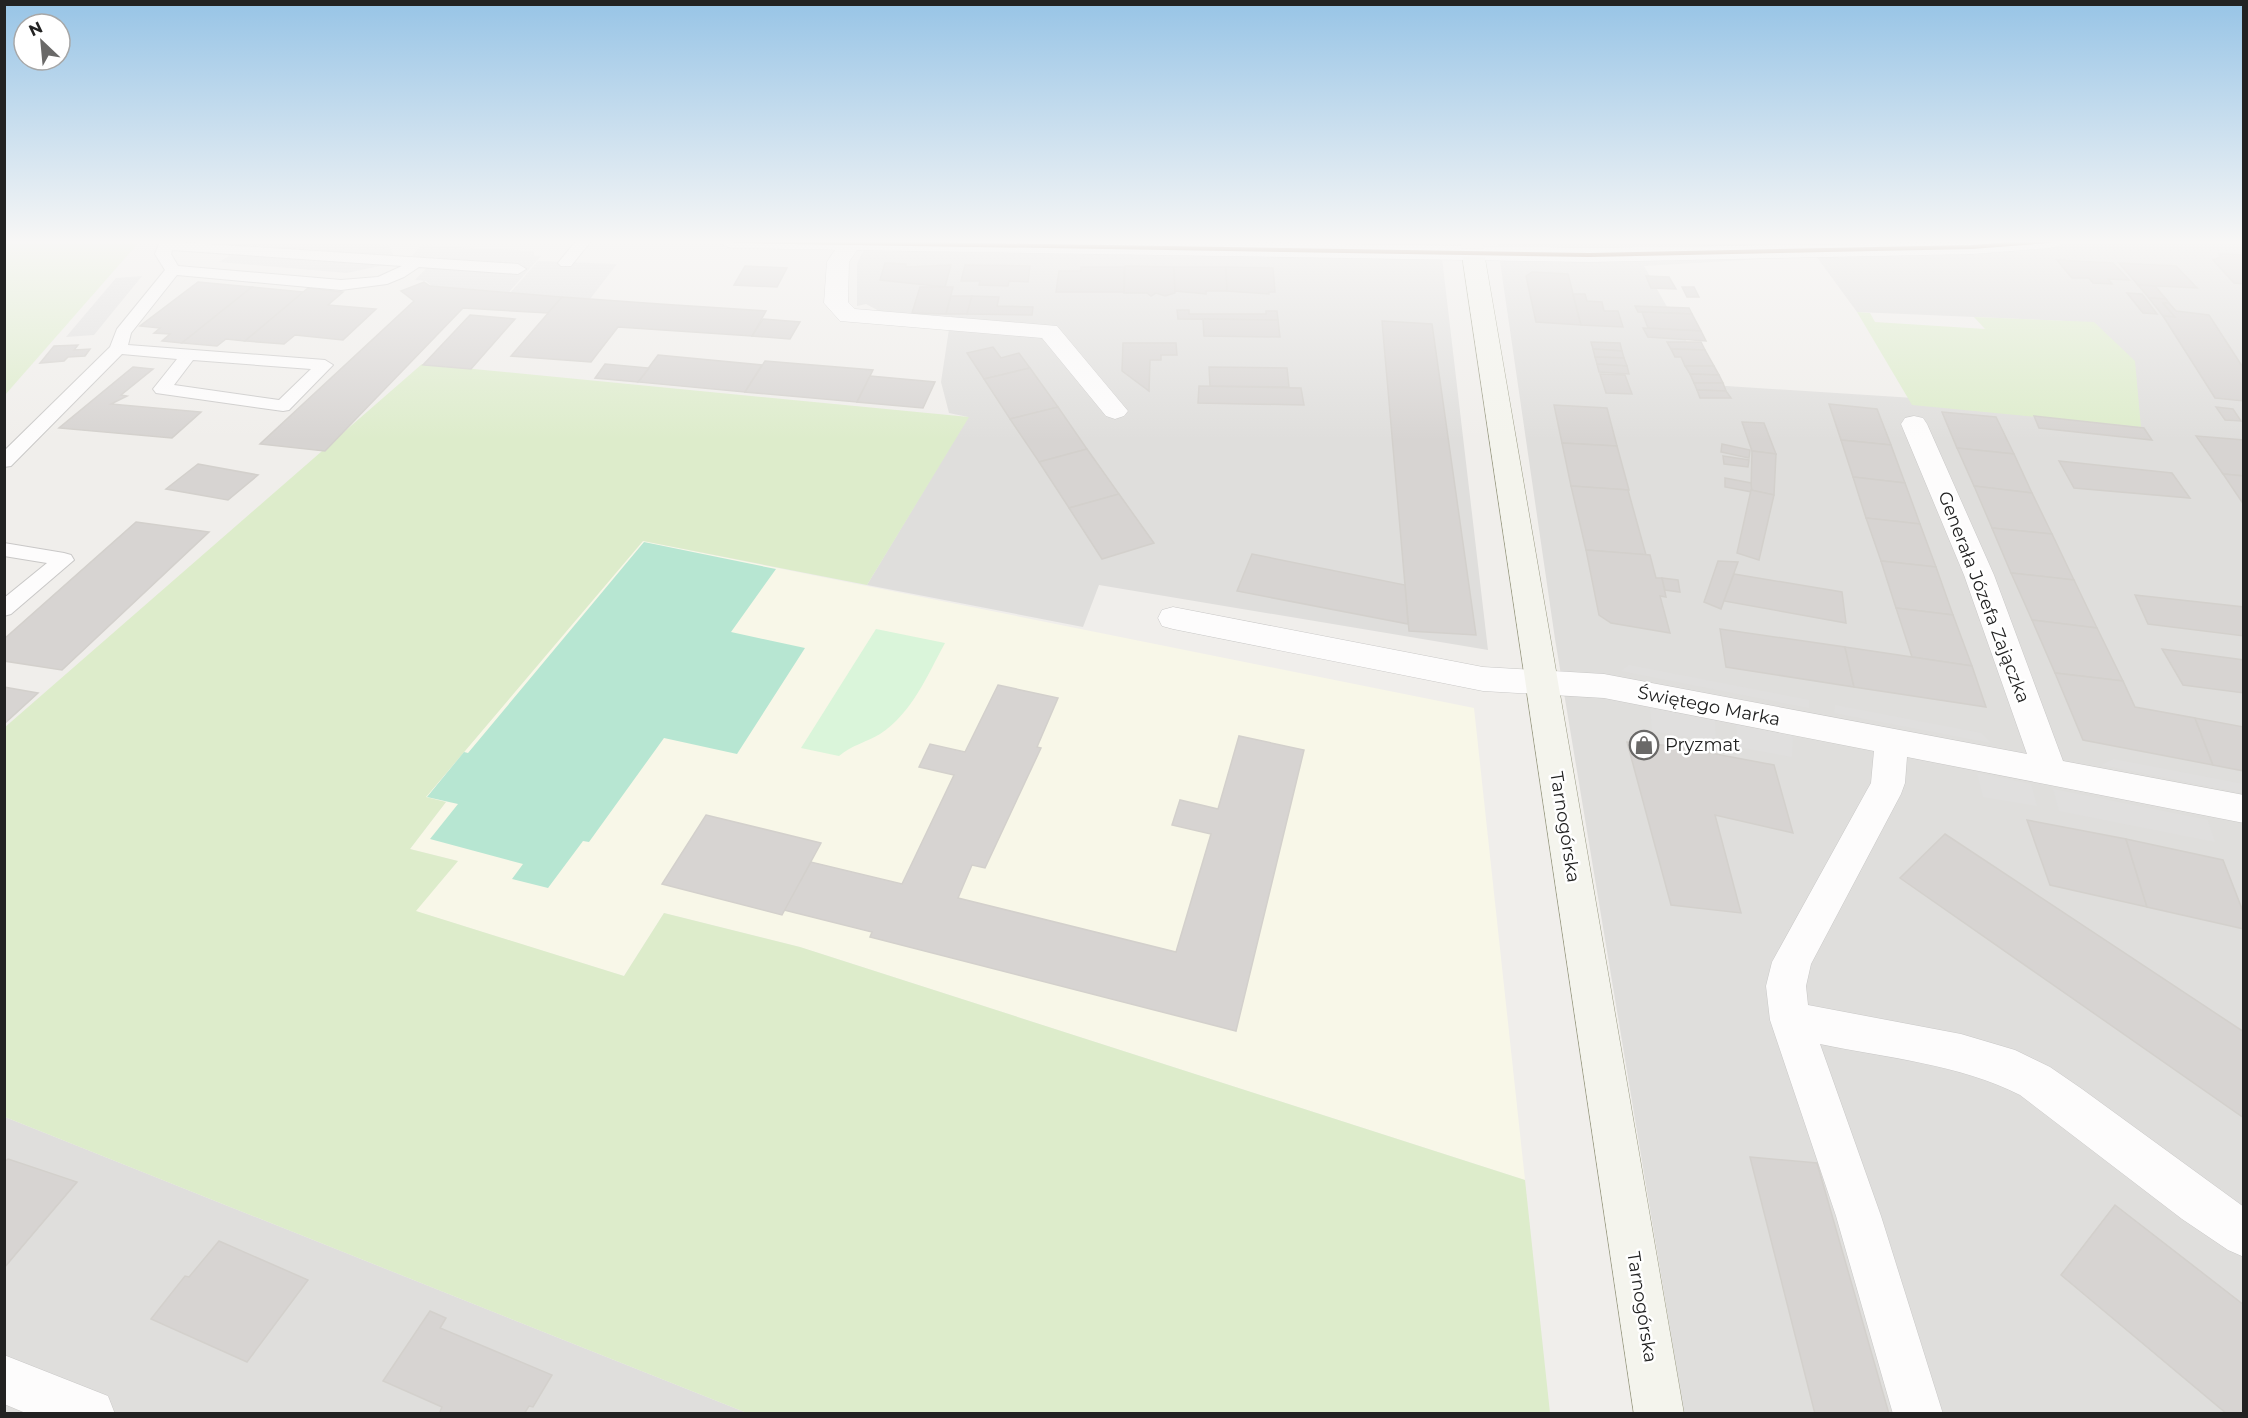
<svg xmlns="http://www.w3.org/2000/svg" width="2248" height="1418" font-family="Montserrat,sans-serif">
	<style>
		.residential { fill: #dfdedc; fill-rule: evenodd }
		.education { fill: #f8f7e8 }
		.grass { fill: #ddeccb }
		.park { fill: #daf5da }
		.pitch { fill: #b7e6d2 }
		.parking { fill: #e0dfde }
		.building { fill: #d7d4d2; stroke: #d3d0cc; stroke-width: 1.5 }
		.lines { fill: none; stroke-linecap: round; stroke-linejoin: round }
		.service-casing { stroke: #c9c8c7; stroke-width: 2 }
		.minor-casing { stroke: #c9c8c7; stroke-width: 1 }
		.tertiary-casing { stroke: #c9c8c7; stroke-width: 1 }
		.secondary-casing { stroke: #999a82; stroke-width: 1 }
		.service { fill: #fdfcfc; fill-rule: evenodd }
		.minor { fill: #fdfcfc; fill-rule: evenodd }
		.tertiary { fill: #fdfcfc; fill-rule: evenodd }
		.secondary { fill: #f4f4ed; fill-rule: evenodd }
		.bus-1-casing { stroke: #fff; stroke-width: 8 }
		.bus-1 { stroke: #7a4b2a; stroke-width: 4 }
		.labels { text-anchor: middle; stroke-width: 5; stroke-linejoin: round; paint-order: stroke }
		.street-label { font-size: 18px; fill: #222; stroke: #fff }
		.poi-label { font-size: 18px; fill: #222; stroke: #fff; text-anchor: start }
	</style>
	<rect width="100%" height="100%" fill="#f0eeeb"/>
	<!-- residential -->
	<g class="residential">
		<polygon points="868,241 1440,241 1488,650 1099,585 1083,627 867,585 968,417 949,413 941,382 951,316 883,313 866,304 857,306 857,264"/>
		<path d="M1497,241h746v1172h-559l-129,-774zM1816,256l41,56 209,9 33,89 -388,-25 -67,-119z"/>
		<polygon points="5,1117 747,1413 5,1413"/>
	</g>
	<!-- education -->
	<polygon class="education" points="643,541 1474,708 1525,1180 800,947 664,913 624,976 415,911 458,861 410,849 446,802 425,798"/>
	<!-- grass -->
	<g class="grass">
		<polygon points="5,241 140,241 5,395 4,241"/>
		<polygon points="1857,312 1870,313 1875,322 1985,329 1974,317 2094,322 2135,361 2141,427 1912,405"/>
		<polygon points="422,364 969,417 867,585 643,541 426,797 446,802 410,849 458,861 416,911 624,976 664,913 800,947 1525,1180 1550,1413 747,1413 5,1117 4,728"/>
	</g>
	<!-- park -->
	<path class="park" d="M876,629l69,14c-18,33 -33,70 -65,91 -13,8 -28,11 -41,22l-38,-8z"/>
	<!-- pitch -->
	<polygon class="pitch" points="644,542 776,569 731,632 805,648 737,754 664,738 589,842 583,841 548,888 512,879 523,864 430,839 458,804 427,797 464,752 468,753"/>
	<!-- parking -->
	<g class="parking">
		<polygon points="210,241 326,241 388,245 394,256 384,265 347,273 219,262 229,256 228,253 198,251"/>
		<polygon points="422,245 534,251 534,255 541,256 509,292 432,286 426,281 415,280 435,259 411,256"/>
		<polygon points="538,261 617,264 590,299 510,293"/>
		<polygon points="142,276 94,335 66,337 116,278"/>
		<polygon points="1629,665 1809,700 1809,708 1621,671"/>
		<polygon points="1835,705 1981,733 1991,743 1834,713"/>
		<polygon points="1650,708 1715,720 1716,742 1652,731"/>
		<polygon points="1736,724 1793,736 1792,757 1738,747"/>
		<polygon points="2113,759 2243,784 2243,793 2101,765"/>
		<polygon points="1977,773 2031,784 2037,806 1983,797"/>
		<polygon points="2053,789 2208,820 2215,842 2059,811"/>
	</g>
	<!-- building -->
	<g class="building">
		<polygon points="2219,254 2244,255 2244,284 2234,283 2213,260 2221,257"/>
		<polygon points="2057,260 2113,263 2129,280 2108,279 2112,284 2093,283 2089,278 2072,278"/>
		<polygon points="885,263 906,264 906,267 951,265 945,287 880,280"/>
		<polygon points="2119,263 2176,266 2197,288 2138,285"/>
		<polygon points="965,265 1030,266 1028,282 1009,281 1008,286 979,285 980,281 961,281"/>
		<polygon points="745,266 787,268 777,287 734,285"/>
		<polygon points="1125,266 1174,267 1175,293 1165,296 1156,293 1151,296 1147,293 1124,293"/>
		<polygon points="1081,267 1124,267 1124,292 1056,292 1059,271 1081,271"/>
		<polygon points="1174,267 1226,267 1227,291 1206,291 1206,294 1175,291"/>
		<polygon points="1226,267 1273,268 1275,292 1269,292 1269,294 1227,291"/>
		<polygon points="1532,272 1568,274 1581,325 1536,322 1526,276"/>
		<polygon points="1646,276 1669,277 1676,289 1651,288"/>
		<polygon points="198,282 252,287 182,343 162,341 170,334 154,333 160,328 140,326"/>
		<polygon points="424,282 430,286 562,297 548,313 463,308 325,451 260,444 414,301 401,291"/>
		<polygon points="2138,285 2155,286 2166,299 2149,298"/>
		<polygon points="252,287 304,292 245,341 226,339 217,346 182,343"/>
		<polygon points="920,287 953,287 946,314 912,313"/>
		<polygon points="1682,287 1694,287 1699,297 1687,297"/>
		<polygon points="308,288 343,292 328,305 376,309 343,340 295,335 284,344 245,341"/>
		<polygon points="2127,293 2142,294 2157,314 2143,313"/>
		<polygon points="1573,294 1585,294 1587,301 1602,302 1604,311 1618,311 1623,327 1581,325"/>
		<polygon points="951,296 972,296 967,314 946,314"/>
		<polygon points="972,296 999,297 997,306 1033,307 1032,315 967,314"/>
		<polygon points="562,297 660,304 766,311 752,336 618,327 591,362 511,356"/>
		<polygon points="2149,298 2166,299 2169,303 2163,303 2175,317 2163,316"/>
		<polygon points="2163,303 2169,303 2176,311 2209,315 2244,369 2244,401 2215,398 2163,316 2175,317"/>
		<polygon points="1635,306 1689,308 1692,314 1638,312"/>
		<polygon points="1177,310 1189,310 1189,314 1266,314 1266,311 1277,311 1278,320 1178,319"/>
		<polygon points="1642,312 1692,314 1701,331 1648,328"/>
		<polygon points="470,315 515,319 471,369 423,365"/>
		<polygon points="763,319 800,322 790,339 752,336"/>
		<polygon points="1203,319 1278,320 1280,337 1204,336"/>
		<polygon points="1382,321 1432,324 1476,635 1409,631"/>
		<polygon points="1643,328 1701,331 1706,341 1648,337"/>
		<polygon points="1591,342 1620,343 1622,351 1593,349"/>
		<polygon points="1667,342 1701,342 1705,350 1671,349"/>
		<polygon points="1123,343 1176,343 1177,355 1161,355 1161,360 1150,360 1149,391 1122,371"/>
		<polygon points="78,345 74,350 90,349 85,356 68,357 64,361 40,363 54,346"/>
		<polygon points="993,347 1001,358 1019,353 1030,368 984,379 967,353"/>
		<polygon points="1593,349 1622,351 1624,358 1595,357"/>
		<polygon points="1671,349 1705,350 1714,366 1685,366 1681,357 1675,357"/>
		<polygon points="658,355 762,365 745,392 638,382"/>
		<polygon points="1595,357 1624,358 1627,366 1597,364"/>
		<polygon points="765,361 873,370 857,402 745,392"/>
		<polygon points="605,364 649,368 638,382 595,378"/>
		<polygon points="1597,364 1627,366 1629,374 1599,372"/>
		<polygon points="1685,366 1714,366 1719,375 1690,374"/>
		<polygon points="133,367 153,369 121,395 127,396 111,404 201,412 172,438 59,428"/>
		<polygon points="1209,367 1287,368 1289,387 1210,386"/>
		<polygon points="1030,368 1058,407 1010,419 984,379"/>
		<polygon points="1600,374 1625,375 1632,394 1606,393"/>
		<polygon points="1690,374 1719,375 1723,383 1694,383"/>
		<polygon points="870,376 935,382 923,408 857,402"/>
		<polygon points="1694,383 1723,383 1726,391 1697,390"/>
		<polygon points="1199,386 1301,388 1304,405 1198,403"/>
		<polygon points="1697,390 1726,391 1731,398 1700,398"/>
		<polygon points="1829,404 1877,409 1891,445 1841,440"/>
		<polygon points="1554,405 1607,408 1617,446 1562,443"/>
		<polygon points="1058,407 1087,449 1039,462 1010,419"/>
		<polygon points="2216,407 2233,409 2241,421 2225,420"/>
		<polygon points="1942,412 1996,417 2014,454 1957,448"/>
		<polygon points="2034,416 2144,428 2152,440 2039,428"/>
		<polygon points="1742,422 1764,423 1776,454 1752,451"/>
		<polygon points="2196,436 2244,440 2244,476 2223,474"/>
		<polygon points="1841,440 1891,445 1905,483 1853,477"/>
		<polygon points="1562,443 1617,446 1629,490 1571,486"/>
		<polygon points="1722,444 1750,450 1749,458 1721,452"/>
		<polygon points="1957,448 2014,454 2032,493 1974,486"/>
		<polygon points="1087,449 1119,494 1069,508 1039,462"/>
		<polygon points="1752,451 1776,454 1774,495 1751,490"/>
		<polygon points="1723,456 1749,460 1748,467 1724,464"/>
		<polygon points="2059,461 2172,473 2190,498 2074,488"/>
		<polygon points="198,464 258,475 228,500 166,489"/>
		<polygon points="2223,474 2244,476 2244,505"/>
		<polygon points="1853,477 1905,483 1920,524 1866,518"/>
		<polygon points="1725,478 1751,483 1752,492 1725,487"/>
		<polygon points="1571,486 1628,490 1646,555 1586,550"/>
		<polygon points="1974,486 2032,493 2052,534 1992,528"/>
		<polygon points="1751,490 1774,495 1759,560 1737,553"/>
		<polygon points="1119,494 1154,543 1102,559 1069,508"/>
		<polygon points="1866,518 1920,524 1936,567 1881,561"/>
		<polygon points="136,522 209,532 62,670 4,661 4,639"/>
		<polygon points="1992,528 2052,534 2074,580 2011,573"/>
		<polygon points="1586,550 1650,555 1656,578 1662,578 1666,597 1660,596 1670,633 1611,623 1599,615"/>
		<polygon points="1252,554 1405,585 1408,624 1237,591"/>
		<polygon points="1718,561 1738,562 1721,609 1704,602"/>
		<polygon points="1881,561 1936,567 1953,615 1896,608"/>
		<polygon points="2011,573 2074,580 2097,628 2032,620"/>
		<polygon points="1734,574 1842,592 1846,623 1724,601"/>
		<polygon points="1662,578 1678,580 1680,592 1665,590"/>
		<polygon points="2135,595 2244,607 2244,636 2148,624"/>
		<polygon points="1896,608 1953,615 1972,666 1912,657"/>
		<polygon points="2032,620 2097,628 2123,681 2055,673"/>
		<polygon points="1720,629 1845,647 1854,687 1726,667"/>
		<polygon points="1845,647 1972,666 1986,707 1854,687"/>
		<polygon points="2162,649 2244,660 2244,693 2183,685"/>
		<polygon points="2055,673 2123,681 2135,707 2195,718 2213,765 2083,740"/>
		<polygon points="998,685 1058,698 1037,747 1041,748 985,868 972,865 958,898 1176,952 1211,834 1172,825 1180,800 1218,809 1239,736 1304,750 1236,1031 870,937 872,932 784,910 811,862 902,884 954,775 919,767 930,744 965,752"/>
		<polygon points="4,687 38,693 4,724"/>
		<polygon points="2195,718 2244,727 2244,771 2213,765"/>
		<polygon points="1627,742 1673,746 1774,765 1793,833 1715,815 1741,913 1671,905"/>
		<polygon points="706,815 821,843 782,915 662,884"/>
		<polygon points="2027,820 2126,839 2147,907 2050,885"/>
		<polygon points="1945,834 2244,1032 2244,1118 1900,878"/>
		<polygon points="2126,839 2223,860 2244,914 2244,929 2147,907"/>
		<polygon points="1750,1157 1817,1163 1889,1414 1815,1414"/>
		<polygon points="8,1159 77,1182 4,1268 4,1162"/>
		<polygon points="2115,1205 2244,1305 2244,1414 2227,1414 2061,1275"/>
		<polygon points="219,1241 308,1280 247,1362 151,1319 185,1276 189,1277"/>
		<polygon points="430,1311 446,1318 440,1328 552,1375 533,1407 529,1406 524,1414 439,1414 442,1407 383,1381"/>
	</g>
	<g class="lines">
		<!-- service casing -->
		<g class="service-casing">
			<g id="service">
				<path d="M160,241l358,23 8,5 -8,5 -99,-7 -15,10 -17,7 -46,6 -164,-15 -46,58 -3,12 197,15 8,5 -44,45 -6,1 -127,-18 -3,-4 24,-30 -55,-5 -111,112 -7,1v-16l106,-104 7,-18 48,-59 -10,-16zM172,250l230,16 -24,11 -37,3 -163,-14 -7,-12zM193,360l118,9 -32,31 -105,-15z"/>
				<polygon points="576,241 591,241 571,266 561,266 558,263"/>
				<polygon points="4,543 64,553 71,555 74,560 11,614 4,616 4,598 47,563 4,556"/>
			</g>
		</g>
		<!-- minor casing -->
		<g class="minor-casing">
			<g id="minor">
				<polygon points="841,241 863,241 849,262 848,302 855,309 1057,326 1128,411 1124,416 1115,419 1106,416 1042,338 840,321 824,303 827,262"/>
				<path d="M1914,416l9,2 4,6 67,151 69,186 181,34v28l-337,-66 -2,26 -4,11 -90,170 -5,22 2,19 153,29 54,16 35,17 32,22 162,118v50l-16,-7 -46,-31 -162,-124c-61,-31 -133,-37 -200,-51l61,172 62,198h-50l-57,-198 -66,-196 -4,-34 6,-24 95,-172 4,-7 3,-32 -270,-53 -121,-7 -310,-62 -11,-3 -4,-8 4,-8 11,-3 310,60 121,7 423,80 -63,-179 -63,-151 4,-6z"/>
				<polygon points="4,1355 108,1396 115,1414 28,1414 4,1404"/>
			</g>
		</g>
		<!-- tertiary casing -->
		<g class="tertiary-casing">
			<polygon id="tertiary" points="721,241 1137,241 1589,248 2061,241 2058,246 2050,248 1972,254 1589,262 732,248 724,246"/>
		</g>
		<!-- secondary casing -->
		<g class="secondary-casing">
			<polygon id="secondary" points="1460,241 1482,241 1684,1414 1634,1414"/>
		</g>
		<!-- service -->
		<use href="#service" class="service"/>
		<!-- minor -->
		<use href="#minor" class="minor"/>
		<!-- tertiary -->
		<use href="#tertiary" class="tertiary"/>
		<!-- secondary -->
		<use href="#secondary" class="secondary"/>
		<!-- bus-1 casing -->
		<g class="bus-1-casing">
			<polyline id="bus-1" points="736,241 1589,255 1972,247 2049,241"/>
		</g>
		<!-- bus-1 -->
		<use href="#bus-1" class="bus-1"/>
	</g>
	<!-- sky -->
	<linearGradient id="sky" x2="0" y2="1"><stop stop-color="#97c4e6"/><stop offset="0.55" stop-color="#f8f7f6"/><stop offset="1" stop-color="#f8f7f6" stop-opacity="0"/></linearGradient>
	<rect width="2248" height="440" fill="url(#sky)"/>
	<!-- icons -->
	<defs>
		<g id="shop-ring" transform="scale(1.5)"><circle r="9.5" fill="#fff" stroke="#6a6968" stroke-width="1.5"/><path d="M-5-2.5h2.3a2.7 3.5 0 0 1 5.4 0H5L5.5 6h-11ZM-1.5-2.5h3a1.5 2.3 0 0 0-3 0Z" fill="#6a6968"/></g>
	</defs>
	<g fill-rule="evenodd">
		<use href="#shop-ring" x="1644" y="745"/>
	</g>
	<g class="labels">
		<!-- street labels -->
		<g class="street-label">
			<text transform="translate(1984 597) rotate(69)" y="6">Generała Józefa Zajączka</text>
			<text transform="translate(1709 706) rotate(11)" y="6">Świętego Marka</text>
			<text transform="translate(1565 827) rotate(81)" y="6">Tarnogórska</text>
			<text transform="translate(1642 1307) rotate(81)" y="6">Tarnogórska</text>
		</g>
		<!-- poi labels -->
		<g class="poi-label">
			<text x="1665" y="751">Pryzmat</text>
		</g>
	</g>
	<!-- border -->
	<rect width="2248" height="1418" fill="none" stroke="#222222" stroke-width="12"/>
	<!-- north arrow -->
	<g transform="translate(42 42) rotate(334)"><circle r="28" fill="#ffffff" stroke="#a7a7a7" stroke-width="1.5"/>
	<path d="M0-4.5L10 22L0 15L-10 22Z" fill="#6a6968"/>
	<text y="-9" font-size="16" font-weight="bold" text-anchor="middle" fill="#222222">N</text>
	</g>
</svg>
